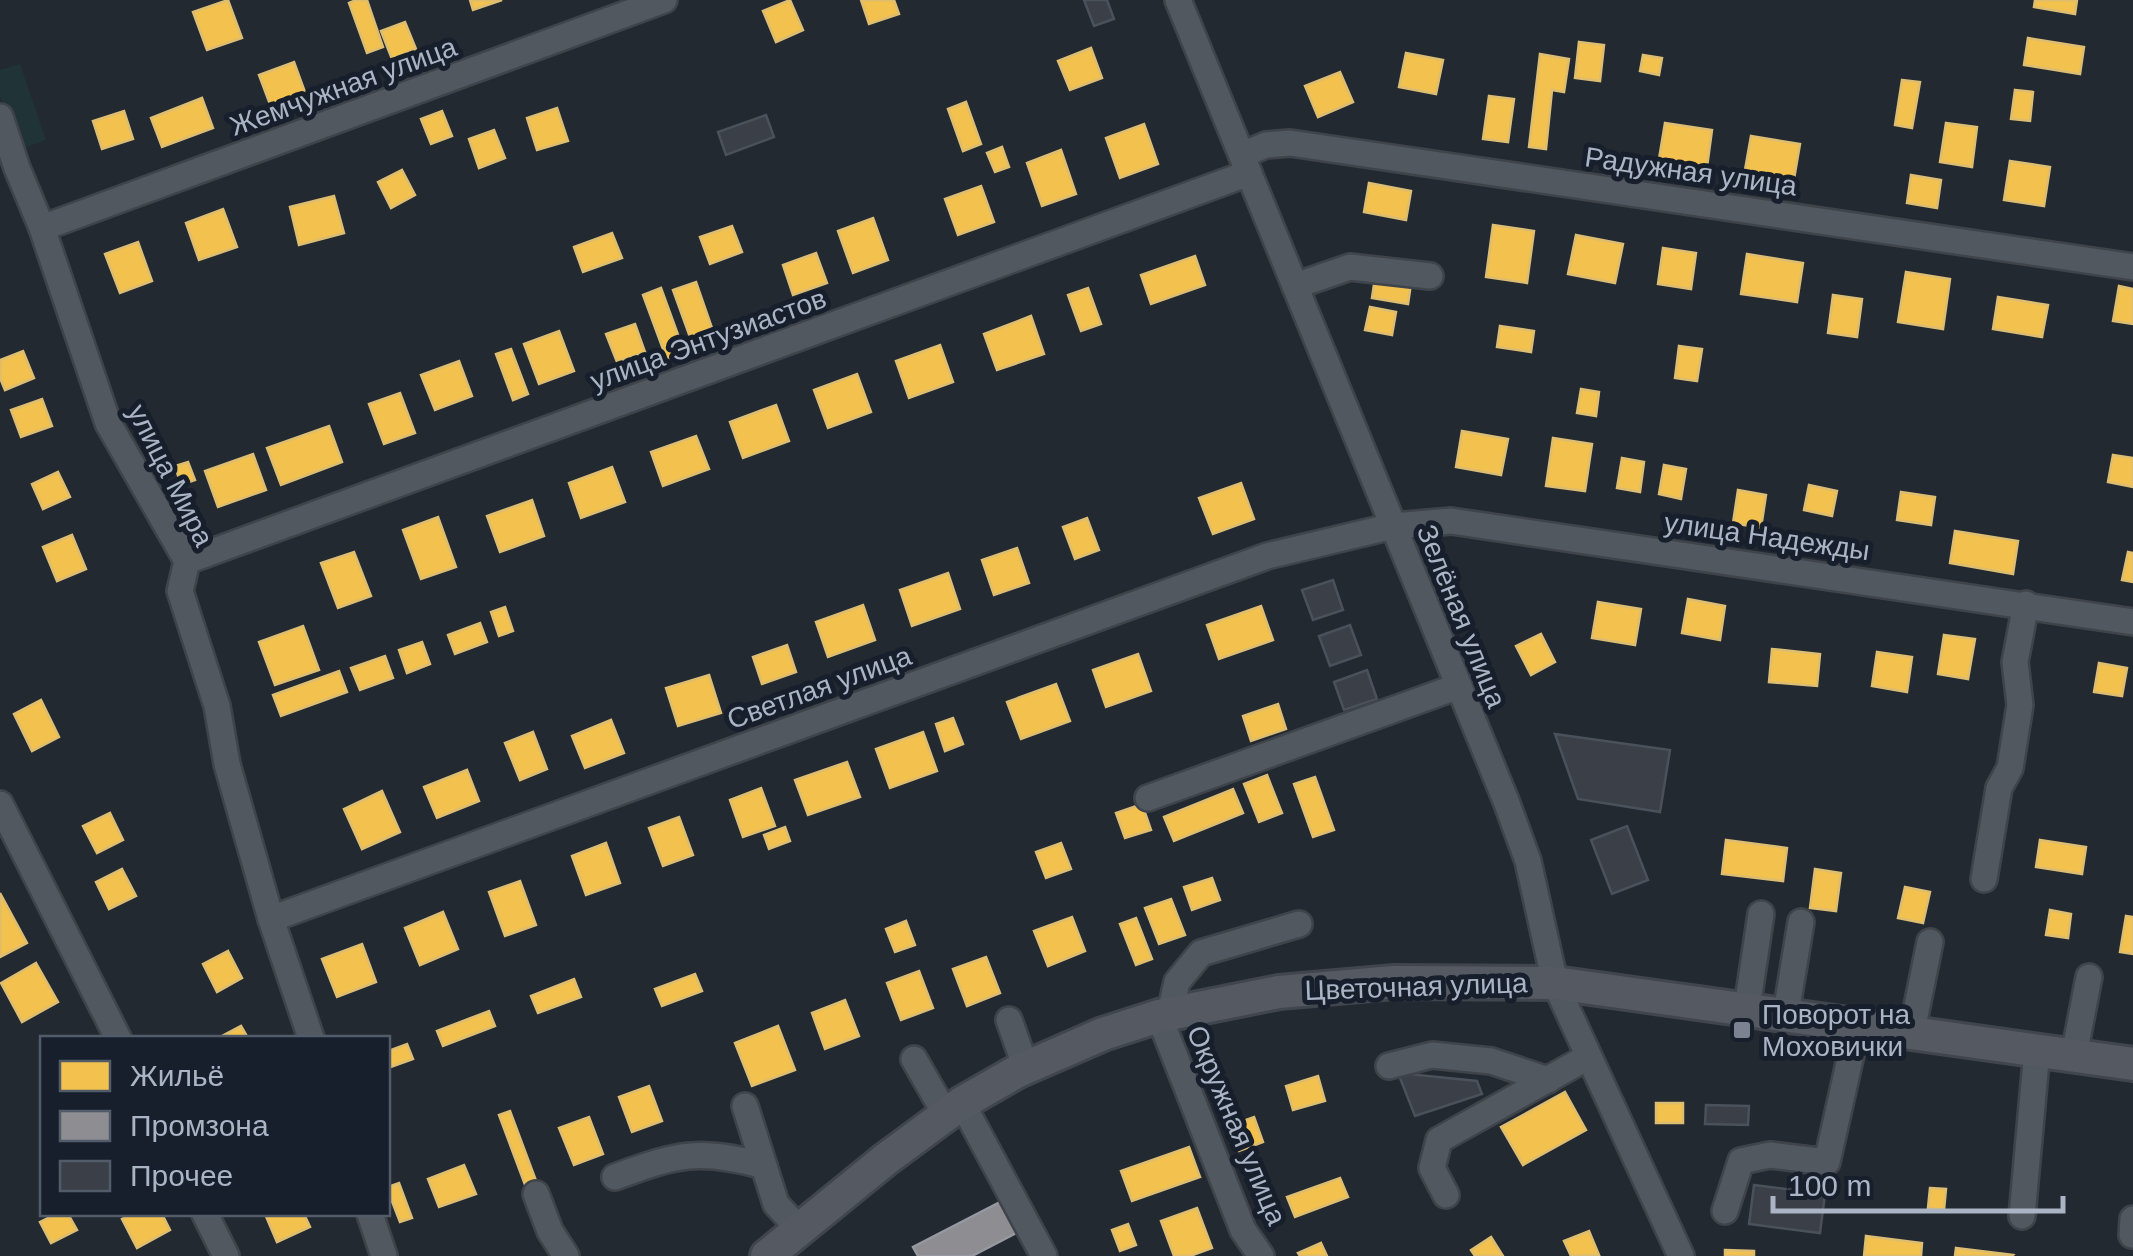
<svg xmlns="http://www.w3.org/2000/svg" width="2133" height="1256" font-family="Helvetica,sans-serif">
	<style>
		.green { fill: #203337 }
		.homes { fill: #f2c14e; stroke: #dcbd72; stroke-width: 2.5 }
		.industry { fill: #8d8d92; stroke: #9699a1; stroke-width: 2.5 }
		.building { fill: #3b4048; stroke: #4a515a; stroke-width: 2.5 }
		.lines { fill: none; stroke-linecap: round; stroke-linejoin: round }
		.minor-casing { stroke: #3f434a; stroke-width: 30 }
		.major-casing { stroke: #40454e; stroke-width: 38 }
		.minor { stroke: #525860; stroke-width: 25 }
		.major { stroke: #555a62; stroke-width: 32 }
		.poi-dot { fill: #7b8391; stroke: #171f2c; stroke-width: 4 }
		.labels { text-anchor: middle; stroke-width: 10; stroke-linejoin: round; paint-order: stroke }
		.street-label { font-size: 28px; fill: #aab4c5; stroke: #171f2c }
		.poi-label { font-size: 28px; fill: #aab4c5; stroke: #171f2c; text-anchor: start }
	</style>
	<rect width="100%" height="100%" fill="#232931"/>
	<!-- green -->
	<polygon class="green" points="20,64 46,140 19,150 0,96 0,70"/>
	<!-- homes -->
	<g class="homes">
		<polygon points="228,0 242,38 207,50 193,12"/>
		<polygon points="356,0 367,0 383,47 367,53 349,3"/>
		<polygon points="470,0 502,0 473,10"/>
		<polygon points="790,0 803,30 776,42 763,11"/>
		<polygon points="861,0 894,0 899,14 869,24"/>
		<polygon points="2035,0 2077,0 2075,14 2034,7"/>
		<polygon points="405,22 416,49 392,59 381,31"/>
		<polygon points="2028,38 2084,47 2080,74 2024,65"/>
		<polygon points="1579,42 1604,45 1600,81 1575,78"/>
		<polygon points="1091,48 1102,78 1070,90 1058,61"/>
		<polygon points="1406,53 1443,60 1436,94 1399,87"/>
		<polygon points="1540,54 1569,59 1564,92 1552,90 1546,149 1529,147"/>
		<polygon points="1643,55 1662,58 1659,75 1640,71"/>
		<polygon points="294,62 306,95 271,107 259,75"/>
		<polygon points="1340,72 1353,102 1318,117 1305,86"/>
		<polygon points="1902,80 1920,82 1912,128 1895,125"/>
		<polygon points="2015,90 2033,92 2030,121 2011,119"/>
		<polygon points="1489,96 1514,99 1508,142 1483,139"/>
		<polygon points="202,98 213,128 162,147 151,118"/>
		<polygon points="966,102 981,144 963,151 948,109"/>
		<polygon points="557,108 568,141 537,150 527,118"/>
		<polygon points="124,111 133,139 102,149 93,121"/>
		<polygon points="442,111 452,136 431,144 421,119"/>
		<polygon points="1665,123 1712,130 1707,167 1659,159"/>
		<polygon points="1946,123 1977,127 1972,167 1940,162"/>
		<polygon points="1144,124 1158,164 1120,178 1106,138"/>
		<polygon points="494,130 505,158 479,168 469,139"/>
		<polygon points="1751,136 1800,144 1794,179 1745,170"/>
		<polygon points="1002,147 1009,167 995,172 987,153"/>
		<polygon points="1061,150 1076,194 1042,206 1027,163"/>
		<polygon points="2010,161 2050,167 2044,206 2004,200"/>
		<polygon points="402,170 415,195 391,208 378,182"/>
		<polygon points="1911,175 1941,180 1937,208 1907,203"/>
		<polygon points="1369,183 1411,191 1406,220 1364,212"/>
		<polygon points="981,186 994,222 958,235 945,199"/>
		<polygon points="334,196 344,233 299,245 290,207"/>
		<polygon points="223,209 237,247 199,260 186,223"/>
		<polygon points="873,218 888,260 853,273 838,231"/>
		<polygon points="1493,225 1534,231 1527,283 1486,277"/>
		<polygon points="732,226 742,252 710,264 700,237"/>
		<polygon points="612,233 622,258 583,272 574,247"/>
		<polygon points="1576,235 1623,244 1615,283 1568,274"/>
		<polygon points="138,242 152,281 120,293 105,254"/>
		<polygon points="1663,248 1696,253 1691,289 1658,284"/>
		<polygon points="816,253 827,283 793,295 783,265"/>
		<polygon points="1747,254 1803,263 1797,302 1741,294"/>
		<polygon points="1195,256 1205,285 1151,304 1141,275"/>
		<polygon points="1376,271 1412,277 1408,304 1372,298"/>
		<polygon points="1906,272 1950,279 1943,329 1898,322"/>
		<polygon points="696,282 712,328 690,337 673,290"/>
		<polygon points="2119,286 2133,289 2133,324 2113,321"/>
		<polygon points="661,288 685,354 667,360 643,295"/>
		<polygon points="1088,288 1101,324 1081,331 1068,295"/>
		<polygon points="1833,295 1862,299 1857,337 1828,333"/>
		<polygon points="1998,297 2048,305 2042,337 1993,329"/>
		<polygon points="1370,307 1396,312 1392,335 1365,330"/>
		<polygon points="1031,316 1044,354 997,370 984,334"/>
		<polygon points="635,324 645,352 617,362 606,334"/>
		<polygon points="1500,326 1534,331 1531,352 1497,347"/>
		<polygon points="559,331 574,371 539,384 524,344"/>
		<polygon points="940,345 953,382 909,398 896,361"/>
		<polygon points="1679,346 1702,349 1697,381 1675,378"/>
		<polygon points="511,349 528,394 513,400 496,354"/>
		<polygon points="23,351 34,378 5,390 0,378 0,360"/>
		<polygon points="459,361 472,396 435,410 421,375"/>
		<polygon points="857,374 871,412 828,428 814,390"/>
		<polygon points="1581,389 1599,392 1596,416 1577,413"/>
		<polygon points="400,393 415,433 384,444 369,404"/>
		<polygon points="42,399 52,426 21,437 11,410"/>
		<polygon points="776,405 789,441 743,458 730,422"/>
		<polygon points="329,426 342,462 281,485 267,448"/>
		<polygon points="1462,431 1508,439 1501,475 1456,467"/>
		<polygon points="696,436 709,469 663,486 651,452"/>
		<polygon points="1553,438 1592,444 1585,491 1546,486"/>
		<polygon points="253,454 266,490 218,507 205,471"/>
		<polygon points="2113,455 2133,458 2133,487 2108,482"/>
		<polygon points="1622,458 1644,462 1640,492 1617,488"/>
		<polygon points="188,462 195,480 181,485 175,466"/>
		<polygon points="1664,465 1686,469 1681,499 1659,494"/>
		<polygon points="612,467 625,502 581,518 569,483"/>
		<polygon points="58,472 70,497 43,509 32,484"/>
		<polygon points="1241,483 1254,519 1213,534 1199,498"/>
		<polygon points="1809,485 1837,491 1832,516 1804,510"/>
		<polygon points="1738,490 1766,495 1761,528 1733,523"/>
		<polygon points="1901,492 1935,497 1931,525 1897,520"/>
		<polygon points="532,500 544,536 500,552 487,516"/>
		<polygon points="438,517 456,567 421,579 403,530"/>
		<polygon points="1087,518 1099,550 1075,559 1063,527"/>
		<polygon points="1955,531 2018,541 2013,574 1950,563"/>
		<polygon points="72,535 86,569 57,581 43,547"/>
		<polygon points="1017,548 1029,583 994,595 982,560"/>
		<polygon points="354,552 371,596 338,608 321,563"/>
		<polygon points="2128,552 2133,553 2133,582 2122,580"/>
		<polygon points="948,573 960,609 912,626 900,590"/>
		<polygon points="1688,599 1725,606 1720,640 1682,633"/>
		<polygon points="1598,602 1641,609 1635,645 1592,638"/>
		<polygon points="863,605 875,640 828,657 816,622"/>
		<polygon points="1261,606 1273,640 1219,659 1207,625"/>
		<polygon points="505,607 513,631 499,636 491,612"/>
		<polygon points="480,623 487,642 455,654 448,635"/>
		<polygon points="303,626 319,670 275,685 259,642"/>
		<polygon points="1541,634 1555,662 1531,675 1516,646"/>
		<polygon points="1944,635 1975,639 1968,679 1938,674"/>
		<polygon points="422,642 430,664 407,673 399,650"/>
		<polygon points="787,645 796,672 762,684 753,657"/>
		<polygon points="1772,649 1820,654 1817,686 1769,682"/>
		<polygon points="1877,652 1912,657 1907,692 1872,686"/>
		<polygon points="1138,654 1151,691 1106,707 1093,670"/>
		<polygon points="385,656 393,678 360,690 351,668"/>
		<polygon points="2099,663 2127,668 2122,696 2094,692"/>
		<polygon points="339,671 347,692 281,716 273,695"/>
		<polygon points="709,675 721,713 678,726 666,688"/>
		<polygon points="1056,684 1070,721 1021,739 1007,702"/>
		<polygon points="41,700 59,737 32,751 14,714"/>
		<polygon points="1278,704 1286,729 1251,741 1243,716"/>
		<polygon points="953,718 963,744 945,751 936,724"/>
		<polygon points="611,720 624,753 585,768 572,736"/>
		<polygon points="533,732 547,769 520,780 505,743"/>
		<polygon points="923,732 937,771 890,788 876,749"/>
		<polygon points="847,762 860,797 808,815 795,780"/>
		<polygon points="467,770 479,801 437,818 424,787"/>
		<polygon points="1267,775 1282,813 1259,822 1244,784"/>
		<polygon points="1315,777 1334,830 1313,837 1294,784"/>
		<polygon points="761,788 775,826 743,837 730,800"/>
		<polygon points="1233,789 1243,813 1174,841 1164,817"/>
		<polygon points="382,791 400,832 362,849 344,809"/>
		<polygon points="1142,804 1151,830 1125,838 1116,813"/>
		<polygon points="110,813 123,840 97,853 83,826"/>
		<polygon points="679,817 693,855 663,866 649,828"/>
		<polygon points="785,827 790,841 769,849 764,835"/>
		<polygon points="1726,840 1787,848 1783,881 1722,874"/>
		<polygon points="2040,840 2086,847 2082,874 2036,867"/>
		<polygon points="606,843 620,883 586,895 572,856"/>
		<polygon points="1061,843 1071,869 1046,878 1036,852"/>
		<polygon points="122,869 136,896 109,909 96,882"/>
		<polygon points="1815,869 1841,873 1836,911 1810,908"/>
		<polygon points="1212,878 1220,900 1192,910 1184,887"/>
		<polygon points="520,881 536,925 505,936 489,892"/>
		<polygon points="1905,887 1930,892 1923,923 1898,918"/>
		<polygon points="0,893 27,943 0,957"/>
		<polygon points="1171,899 1185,935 1159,944 1145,908"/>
		<polygon points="2050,910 2071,914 2068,938 2046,935"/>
		<polygon points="443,912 458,949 420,965 405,928"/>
		<polygon points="2126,916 2133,917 2133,954 2120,952"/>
		<polygon points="1072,917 1085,951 1048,966 1034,931"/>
		<polygon points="1136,918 1152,959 1136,965 1120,924"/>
		<polygon points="906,921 915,945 895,952 886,929"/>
		<polygon points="362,944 376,982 337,997 322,959"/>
		<polygon points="228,951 242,978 217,992 203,964"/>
		<polygon points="986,957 1000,993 967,1006 953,969"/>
		<polygon points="36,963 58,1002 22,1022 1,983"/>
		<polygon points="919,971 933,1008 901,1020 887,983"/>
		<polygon points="695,974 702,991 662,1006 655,989"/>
		<polygon points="574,979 581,997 538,1013 531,996"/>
		<polygon points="845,1000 859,1036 825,1049 812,1013"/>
		<polygon points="489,1011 495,1026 443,1046 437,1031"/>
		<polygon points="241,1026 248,1038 218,1038"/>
		<polygon points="778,1026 795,1070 752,1086 735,1043"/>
		<polygon points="407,1044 413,1059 388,1068 388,1051"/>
		<polygon points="1318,1076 1325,1101 1293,1110 1286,1086"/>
		<polygon points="649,1086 662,1121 632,1132 619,1097"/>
		<polygon points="1565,1092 1586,1130 1523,1165 1501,1127"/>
		<rect x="1656" y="1103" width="27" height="20"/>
		<polygon points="510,1111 538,1186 527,1190 499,1115"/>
		<polygon points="589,1117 603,1154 574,1165 559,1128"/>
		<polygon points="1254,1117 1263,1142 1239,1151 1229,1126"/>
		<polygon points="1189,1147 1200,1177 1132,1201 1121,1171"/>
		<polygon points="464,1165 476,1194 439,1207 428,1179"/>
		<polygon points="1340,1178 1348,1197 1295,1217 1287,1197"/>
		<polygon points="399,1183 412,1218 400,1222 388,1191 388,1187"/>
		<polygon points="1930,1188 1946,1189 1944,1210 1928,1208"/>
		<polygon points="1197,1208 1212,1248 1190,1256 1174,1256 1161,1221"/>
		<polygon points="56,1214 68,1214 77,1230 51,1243 40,1222"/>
		<polygon points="131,1214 162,1214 170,1230 137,1248 122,1219"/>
		<polygon points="265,1214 304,1214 310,1227 277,1242"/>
		<polygon points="1128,1224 1136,1245 1120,1251 1112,1230"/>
		<polygon points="1589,1231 1599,1255 1571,1256 1564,1241"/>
		<polygon points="1866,1236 1922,1243 1921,1256 1864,1256"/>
		<polygon points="1491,1237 1503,1256 1475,1256 1471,1250"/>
		<polygon points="1321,1243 1327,1256 1300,1256 1298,1253"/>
		<polygon points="1956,1248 2013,1255 2012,1256 1955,1256"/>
		<polygon points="1725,1250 1754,1251 1754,1256 1725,1256"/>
	</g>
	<!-- industry -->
	<polygon class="industry" points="1008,1198 1024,1229 972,1256 918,1256 913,1247"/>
	<!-- building -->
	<g class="building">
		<polygon points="1084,0 1107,0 1114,19 1094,26"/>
		<polygon points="766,115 774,137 726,155 718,132"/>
		<polygon points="1333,580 1343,610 1313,620 1302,590"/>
		<polygon points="1350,625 1361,655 1330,666 1319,636"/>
		<polygon points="1367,670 1377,699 1344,710 1334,682"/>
		<polygon points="1555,734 1670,750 1660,812 1578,799"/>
		<polygon points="1627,826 1648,880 1612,894 1591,840"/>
		<polygon points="1398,1073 1477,1081 1482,1094 1415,1116"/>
		<polygon points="1706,1105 1749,1106 1748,1125 1705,1124"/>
		<polygon points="1754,1185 1825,1194 1820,1233 1749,1224"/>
	</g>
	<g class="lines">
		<!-- minor casing -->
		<g class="minor-casing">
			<g id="minor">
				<polyline points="1178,0 1506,801 1528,861 1555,983 1681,1256"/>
				<polyline points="0,117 17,168 42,228 108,423 187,561 180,591 217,706 227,764 271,919 311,1038"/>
				<polyline points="1242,155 1266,145 1290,143 2133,267"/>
				<polyline points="42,228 664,0"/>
				<polyline points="1295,286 1350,267 1430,276"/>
				<polyline points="187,561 1249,173"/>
				<polyline points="1148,798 1459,686"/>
				<polyline points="0,804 118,1038"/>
				<polyline points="1984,879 1999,788 2010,768 2020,705 2015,662 2026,604"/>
				<polyline points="271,919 1267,556 1393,526 1451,521 2133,622"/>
				<polyline points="1747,1008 1761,914"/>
				<polyline points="1170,1013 1177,982 1201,953 1299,924"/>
				<polyline points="1786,1013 1801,922"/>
				<polyline points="1159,1016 1243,1230 1261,1256"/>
				<polyline points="1009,1020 1026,1068"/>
				<polyline points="1912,1031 1930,942"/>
				<polyline points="2074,1055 2089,977"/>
				<polyline points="914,1059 946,1115"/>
				<polyline points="1389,1066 1432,1055 1491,1061 1548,1080"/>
				<polyline points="962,1103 1044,1256"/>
				<polyline points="745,1106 776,1204 800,1230"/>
				<path d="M615,1177c62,-23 84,-29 149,-11"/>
				<polyline points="536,1194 550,1231 566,1256"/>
				<polyline points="1446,1195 1432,1168 1439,1140 1588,1057"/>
				<polyline points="1725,1211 1741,1161 1770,1155 1827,1162 1858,1023"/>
				<polyline points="205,1214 226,1256"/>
				<polyline points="370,1214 384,1256"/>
				<polyline points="2022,1216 2037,1050"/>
				<polyline points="2132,1235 2133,1219"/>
			</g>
		</g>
		<!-- major casing -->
		<g class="major-casing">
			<polyline id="major" points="767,1256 886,1159 962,1103 1018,1071 1103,1034 1159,1016 1279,992 1394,982 1555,983 2133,1064"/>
		</g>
		<!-- minor -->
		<use href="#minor" class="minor"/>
		<!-- major -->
		<use href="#major" class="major"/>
	</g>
	<!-- markers -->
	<rect class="poi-dot" x="1732" y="1020" width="20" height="20" rx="5"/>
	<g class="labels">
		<!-- street labels -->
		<g class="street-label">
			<text transform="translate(343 86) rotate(-20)" y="10">Жемчужная улица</text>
			<text transform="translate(1691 171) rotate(8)" y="10">Радужная улица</text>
			<text transform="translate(708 339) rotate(-20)" y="10">улица Энтузиастов</text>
			<text transform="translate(171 475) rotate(63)" y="10">улица Мира</text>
			<text transform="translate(1767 536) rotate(8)" y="10">улица Надежды</text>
			<text transform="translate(1462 616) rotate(68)" y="10">Зелёная улица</text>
			<text transform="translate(819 687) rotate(-20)" y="10">Светлая улица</text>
			<text transform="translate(1416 986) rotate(-2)" y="10">Цветочная улица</text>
			<text transform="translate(1237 1125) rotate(67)" y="10">Окружная улица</text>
		</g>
		<!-- poi labels -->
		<g class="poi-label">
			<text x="1762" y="1024">Поворот на<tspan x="1762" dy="32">Моховички</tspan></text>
		</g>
	</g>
	<!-- legend -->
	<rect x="40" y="1036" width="350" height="180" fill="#171f2c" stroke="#525b69" stroke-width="2.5"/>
	<rect x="60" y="1061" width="50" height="30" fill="#f2c14e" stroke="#525b69" stroke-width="2.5"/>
	<text x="130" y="1086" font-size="30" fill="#aab4c5">Жильё</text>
	<rect x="60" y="1111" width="50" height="30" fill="#8d8d92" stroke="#525b69" stroke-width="2.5"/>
	<text x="130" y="1136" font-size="30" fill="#aab4c5">Промзона</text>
	<rect x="60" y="1161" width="50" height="30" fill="#3b4048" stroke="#525b69" stroke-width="2.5"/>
	<text x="130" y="1186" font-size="30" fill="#aab4c5">Прочее</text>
	<!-- scale -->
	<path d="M1773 1196v15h290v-15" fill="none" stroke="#aab4c5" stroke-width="5"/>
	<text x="1788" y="1196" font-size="30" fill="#aab4c5" stroke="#171f2c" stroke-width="8" paint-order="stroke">100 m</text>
</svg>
